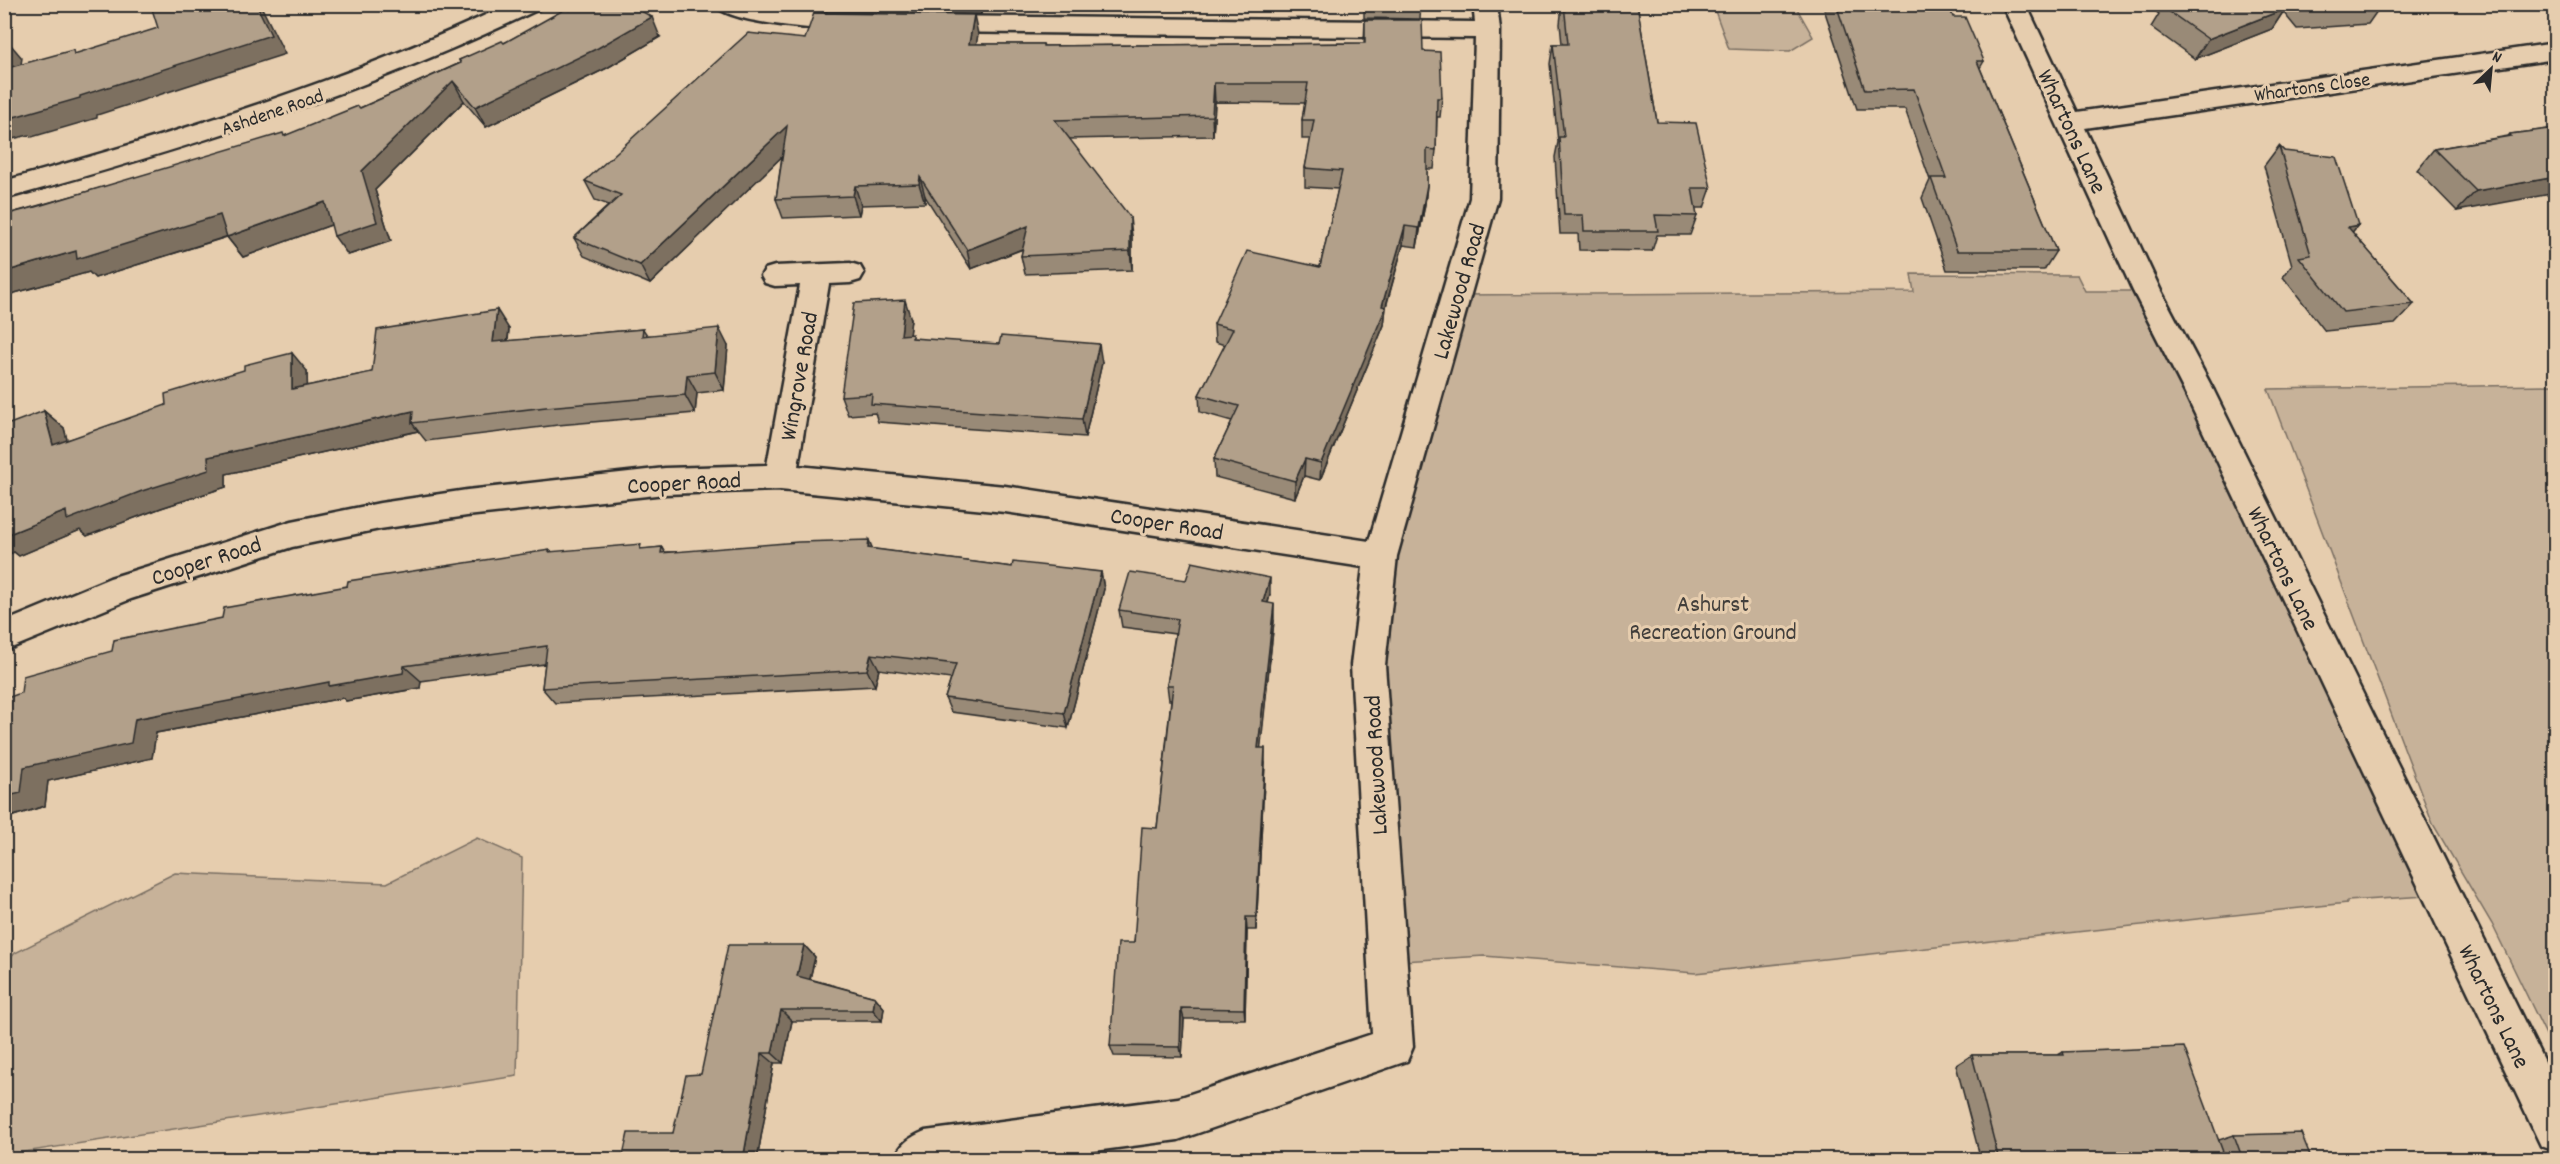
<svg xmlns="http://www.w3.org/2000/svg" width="2560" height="1164" font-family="Dekko,sans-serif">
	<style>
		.green { fill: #c7b299; stroke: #796e62; stroke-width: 1.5 }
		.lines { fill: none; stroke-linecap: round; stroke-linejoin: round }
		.minor-casing { stroke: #2b2b2b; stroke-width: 5 }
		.minor { fill: #e6cdae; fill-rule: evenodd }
		.wall { fill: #998a77; stroke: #2b2b2b; stroke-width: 1.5 }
		.shaded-wall { fill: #7d7061; stroke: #2b2b2b; stroke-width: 1.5 }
		.building { fill: #b2a08a; stroke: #2b2b2b; stroke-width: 1.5 }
		.labels { text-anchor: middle; stroke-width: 6; stroke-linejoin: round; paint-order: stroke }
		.far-street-label { font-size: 20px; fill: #2b2b2b; stroke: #e6cdae }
		.street-label { font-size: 24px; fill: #2b2b2b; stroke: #e6cdae }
		.park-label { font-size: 24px; fill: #423f3c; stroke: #e6cdae }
	</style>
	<rect width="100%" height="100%" fill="#e6cdae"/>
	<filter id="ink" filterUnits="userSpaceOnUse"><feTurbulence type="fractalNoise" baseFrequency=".0167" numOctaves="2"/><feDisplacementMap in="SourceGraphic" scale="12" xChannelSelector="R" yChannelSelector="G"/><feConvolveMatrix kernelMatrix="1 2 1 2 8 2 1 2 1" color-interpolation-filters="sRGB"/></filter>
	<g filter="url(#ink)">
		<!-- green -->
		<g class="green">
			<polygon points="1708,5 1795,5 1813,37 1790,51 1729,49 1715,11"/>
			<polygon points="1911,274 2077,275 2085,291 2147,291 2442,895 2347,901 2347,903 1695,973 1484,956 1386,962 1368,665 1458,295 1914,292"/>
			<polygon points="2555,385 2556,385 2555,1053 2492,924 2433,824 2268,389"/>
			<polygon points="477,838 522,858 517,1076 5,1155 5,964 15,953 175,873 387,883"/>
		</g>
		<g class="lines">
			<!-- minor casing -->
			<g class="minor-casing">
				<g id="minor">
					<path d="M509,4h33l-3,5c-175,84 -348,138 -535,190v-18c173,-48 343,-100 505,-177z"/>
					<path d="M714,4c48,0 95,10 143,11l9,3 3,5 -3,5 -9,3c-26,-1 -129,-6 -143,-27z"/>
					<path d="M1473,4h24l3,26 -2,168 -101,358 -12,109 28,382 -6,14 -229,79 -152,20h-132c7,-17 15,-22 31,-29l253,-33 194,-64 -21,-369 12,-98 -358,-55 -225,-22 -115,4 -198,22 -87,13 -88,18 -161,52 -127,52v-29l106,-44 182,-57 88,-18 87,-13 198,-22 102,-3 33,-180 -25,1 -10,-3 -4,-7 4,-7 10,-3 75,-3 10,3 4,7 -4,7 -10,3 -21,1 -31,182 207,20 364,55 101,-343 5,-160 -545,-6 -9,-3 -3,-5 3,-5 9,-3 545,6z"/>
					<polygon points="2002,4 2026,4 2077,112 2556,43 2556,59 2085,128 2161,291 2214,391 2556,1086 2556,1151 2541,1146 2184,391 2133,291"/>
				</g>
			</g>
			<!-- minor -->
			<use href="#minor" class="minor"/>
		</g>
		<!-- wall -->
		<g class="wall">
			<polygon points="825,4 983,4 981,14 827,12"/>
			<polygon points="1364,4 1421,4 1420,19 1364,18"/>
			<polygon points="1560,4 1637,4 1657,122 1711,188 1704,208 1695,208 1697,216 1690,235 1657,235 1652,251 1579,250 1578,234 1560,234 1555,157 1558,142 1550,64 1553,44 1562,44 1560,24 1561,15"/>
			<polygon points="1824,4 1948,4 1953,17 1984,61 1980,68 2056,251 2044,270 1947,270 1922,198 1930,180 1905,109 1857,109 1823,6"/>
			<polygon points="2146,4 2382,4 2368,24 2297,29 2283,12 2272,29 2195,59 2151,27 2159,14"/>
			<polygon points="570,10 660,37 607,68 486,127 464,101 375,190 391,241 348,255 331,225 243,257 227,237 95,278 89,272 4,296 4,215 285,136 360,108 460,63 459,60 504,43"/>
			<polygon points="1365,20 1423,51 1442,98 1440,117 1437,117 1436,150 1434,169 1427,169 1427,185 1425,204 1417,247 1403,245 1386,307 1384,325 1320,480 1304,476 1295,498 1215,477 1214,459 1232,421 1200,412 1199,395 1225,345 1215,342 1214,324 1320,267 1338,189 1305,187 1305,168 1311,139 1302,139 1302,120 1305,103 1215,102 1213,136 1069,139 1132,236 1132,270 1025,274 1021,256 1023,249 971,269 925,196 925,203 861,205 859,215 783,218 776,199 782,156 650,284 584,256 574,238 609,205 595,200 585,181 805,39 978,34 976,44 1043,44 1044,46 1364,43"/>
			<polygon points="2556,128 2457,211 2417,170 2434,149 2508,136 2510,134"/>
			<polygon points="2279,146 2358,225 2352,232 2414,304 2395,324 2325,331 2283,277 2292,265 2264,166"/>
			<polygon points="911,319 909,334 913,338 1102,363 1085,437 878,422 875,413 848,415 841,396"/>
			<polygon points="509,329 508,341 643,329 647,335 728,346 724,390 697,393 695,413 558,425 426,441 418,431 226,474 226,487 161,508 87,536 80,530 19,556 14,552 44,411 64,428 67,440 307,371 307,386 372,372"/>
			<polygon points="662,547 665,552 873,549 1012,567 1101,572 1104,589 1068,728 951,712 945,698 951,679 879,669 875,686 555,703 542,688 545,664 421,681 420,688 346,701 343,698 156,733 152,758 48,781 45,806 4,819 4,699 551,552 644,549"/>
			<polygon points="1270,595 1268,603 1274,621 1260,748 1265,763 1256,930 1247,930 1245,1019 1184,1019 1182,1057 1114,1056 1110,1046 1134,943 1157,828 1171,700 1169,700 1167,685 1175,634 1122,627 1119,610"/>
			<polygon points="804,945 815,957 810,979 875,997 884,1008 882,1021 792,1021 783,1063 774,1063 757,1160 622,1160 673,1133 701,1074"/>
			<polygon points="2063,1052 2219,1140 2234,1135 2312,1160 1981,1160 1956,1065 1972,1055 2058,1055"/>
		</g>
		<!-- shaded-wall -->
		<g class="shaded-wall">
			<polygon points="256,4 260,4 285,54 97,115 97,118 32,137 29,135 4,141 4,117"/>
			<polygon points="979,4 983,4 981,14"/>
			<polygon points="2285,9 2272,29 2195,59 2208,39"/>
			<polygon points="974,15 978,34 973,64 969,44"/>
			<polygon points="652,17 660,37 607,68 486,127 475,107"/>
			<polygon points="5,38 22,58 17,90 4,77"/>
			<polygon points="453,81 464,101 375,190 391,241 348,255 334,236 362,171"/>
			<polygon points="1214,83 1215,102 1213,136 1212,116"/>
			<polygon points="787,126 794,145 650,284 640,265"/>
			<polygon points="920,177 925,196 925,203 919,184"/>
			<polygon points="2556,177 2556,193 2457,211 2476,191"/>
			<polygon points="1427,185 1425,204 1417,247 1419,228"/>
			<polygon points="855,186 861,205 859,215 853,196"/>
			<polygon points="325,202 339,222 243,257 227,237"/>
			<polygon points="220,215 235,234 95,278 89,272 4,296 4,272 76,251"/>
			<polygon points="1130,217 1132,236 1132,270 1130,251"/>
			<polygon points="2358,225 2342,245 2348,227"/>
			<polygon points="1028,226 1032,245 971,269 967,250"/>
			<polygon points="1405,226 1403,245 1385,309 1386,307 1384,325 1320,480 1321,463 1382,306"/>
			<polygon points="905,300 911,319 907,353 901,335"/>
			<polygon points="497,310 509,329 505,360 493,342"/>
			<polygon points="719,328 728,346 724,390 715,372"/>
			<polygon points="1099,344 1102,363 1085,437 1082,419"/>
			<polygon points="292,353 307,371 308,407 292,389"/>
			<polygon points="687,375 697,393 695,413 685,395"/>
			<polygon points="44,411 64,428 73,463 53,445"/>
			<polygon points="413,411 412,423 418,431 226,474 226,487 161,508 87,536 80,530 19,556 14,552 4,557 4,536 66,511 208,457"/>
			<polygon points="1305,459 1304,476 1295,498 1295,481"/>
			<polygon points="869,540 876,557 868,548"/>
			<polygon points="1101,572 1104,589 1068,728 1064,713"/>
			<polygon points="1270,578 1270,595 1263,619 1263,602"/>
			<polygon points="1274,604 1274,621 1259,763 1258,748"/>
			<polygon points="871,654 879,669 875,686 867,670"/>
			<polygon points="404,666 421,681 420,688 346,701 343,698 156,733 152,758 48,781 45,806 4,819 4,797 24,767 135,719"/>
			<polygon points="1265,748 1265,763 1256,930 1256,917"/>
			<polygon points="1246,917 1247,930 1245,1019 1244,1009"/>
			<polygon points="804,945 815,957 808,987 797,976"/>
			<polygon points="875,997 884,1008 882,1021 873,1010"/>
			<polygon points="1181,1008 1184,1019 1182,1057 1180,1047"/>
			<polygon points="781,1010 792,1021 783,1063 772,1053"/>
			<polygon points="762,1053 774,1063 757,1160 743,1160"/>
		</g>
		<!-- building -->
		<g class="building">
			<polygon points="155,4 256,4 271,35 80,96 80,98 14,117 13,114 4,117 4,69 73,50 74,54 158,28 151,6"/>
			<polygon points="579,4 629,4 652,17 598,48 475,107 453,81 362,171 377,222 334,236 325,202 227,237 220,215 77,259 76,251 4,272 4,215 35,207 283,133 284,136 358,106 360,108 461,63 459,60 502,41 504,43 567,8 570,10"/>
			<polygon points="1564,4 1637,4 1657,122 1696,123 1711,188 1692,188 1697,216 1655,215 1658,231 1584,231 1583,215 1564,215 1559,137 1564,137 1553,44 1568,44"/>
			<polygon points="1836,4 1948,4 1953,17 1965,17 1984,61 1977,61 2056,251 1957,251 1931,178 1946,178 1914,89 1865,90"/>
			<polygon points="2168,4 2283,4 2285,9 2208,39 2163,7"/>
			<polygon points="2308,4 2365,4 2311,9"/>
			<polygon points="814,13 974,15 969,44 1043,44 1043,46 1365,43 1365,20 1422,20 1423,51 1440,52 1442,98 1437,98 1436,150 1427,149 1427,185 1419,228 1405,226 1382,306 1386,307 1321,463 1305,459 1295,481 1214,459 1239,406 1199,395 1233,329 1214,324 1247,251 1320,267 1342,171 1305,168 1314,120 1302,120 1308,83 1214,83 1212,116 1055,120 1130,217 1130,251 1021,256 1028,226 967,250 920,177 919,184 855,186 853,196 776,199 787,126 640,265 574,238 621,195 585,181 748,33 805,39"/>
			<polygon points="2556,128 2556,177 2476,191 2434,149 2511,136 2510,134"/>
			<polygon points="2279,146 2284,151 2336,157 2358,225 2348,227 2414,304 2343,312 2299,257 2311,255"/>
			<polygon points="905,300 901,335 912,334 912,338 999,344 1001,336 1099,344 1082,419 871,404 872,394 841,396 854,303"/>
			<polygon points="497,310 493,342 643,329 642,336 719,328 715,372 687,375 685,395 546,407 412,423 413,411 208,457 209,470 142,491 67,520 66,511 4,536 4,426 44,411 53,445 166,405 165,394 244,370 244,365 292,353 292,389 372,372 377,330"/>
			<polygon points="869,540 868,548 1012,567 1013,562 1101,572 1064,713 945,698 956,664 871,654 867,670 542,688 547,646 404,666 403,673 329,686 329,682 135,719 131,743 24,767 21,793 4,797 4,699 21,693 23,676 112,651 114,640 222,618 224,608 347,586 348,581 550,550 549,552 641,544 640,549 662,547 661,553 798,542"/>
			<polygon points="1192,562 1270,578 1263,602 1274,604 1258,748 1265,748 1256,917 1246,917 1244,1009 1181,1008 1180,1047 1110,1046 1118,943 1134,943 1142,827 1157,828 1173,685 1167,685 1178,619 1119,610 1130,572 1186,580"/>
			<polygon points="728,945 804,945 797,976 875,997 873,1010 781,1010 772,1053 762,1053 743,1160 622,1160 628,1133 673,1133 686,1075 701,1074"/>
			<polygon points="2184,1047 2226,1160 1999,1160 1972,1055 2064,1055 2063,1052"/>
			<polygon points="2301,1133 2312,1160 2243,1160 2234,1135"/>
		</g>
	</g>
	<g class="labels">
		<!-- far-street labels -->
		<g class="far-street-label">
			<text transform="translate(2312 86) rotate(-8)" y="7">Whartons Close</text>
			<text transform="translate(272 111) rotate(-19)" y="7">Ashdene Road</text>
		</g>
		<!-- street labels -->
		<g class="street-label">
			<text transform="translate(2073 131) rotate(65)" y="8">Whartons Lane</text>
			<text transform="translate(1458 291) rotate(-74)" y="8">Lakewood Road</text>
			<text transform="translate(798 376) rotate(-80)" y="8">Wingrove Road</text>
			<text transform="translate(684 482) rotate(-3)" y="8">Cooper Road</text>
			<text transform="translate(1167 523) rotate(9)" y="8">Cooper Road</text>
			<text transform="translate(206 560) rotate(-18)" y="8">Cooper Road</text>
			<text transform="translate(2284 568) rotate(64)" y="8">Whartons Lane</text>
			<text transform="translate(1375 765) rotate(-93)" y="8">Lakewood Road</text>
			<text transform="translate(2495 1006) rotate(64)" y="8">Whartons Lane</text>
		</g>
		<!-- park labels -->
		<g class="park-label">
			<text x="1713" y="611">Ashurst<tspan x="1713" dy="28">Recreation Ground</tspan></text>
		</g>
	</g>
	<!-- margin -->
	<rect width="2560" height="1164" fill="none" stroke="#e6cdae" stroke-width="24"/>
	<rect x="12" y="12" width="2536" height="1140" fill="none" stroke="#2b2b2b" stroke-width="2" filter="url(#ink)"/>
	<!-- north arrow -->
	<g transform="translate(2491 69) rotate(26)" stroke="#e6cdae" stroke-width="4.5" paint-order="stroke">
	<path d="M0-4.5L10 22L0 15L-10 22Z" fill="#2b2b2b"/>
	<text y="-9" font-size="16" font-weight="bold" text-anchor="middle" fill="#2b2b2b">N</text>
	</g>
</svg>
